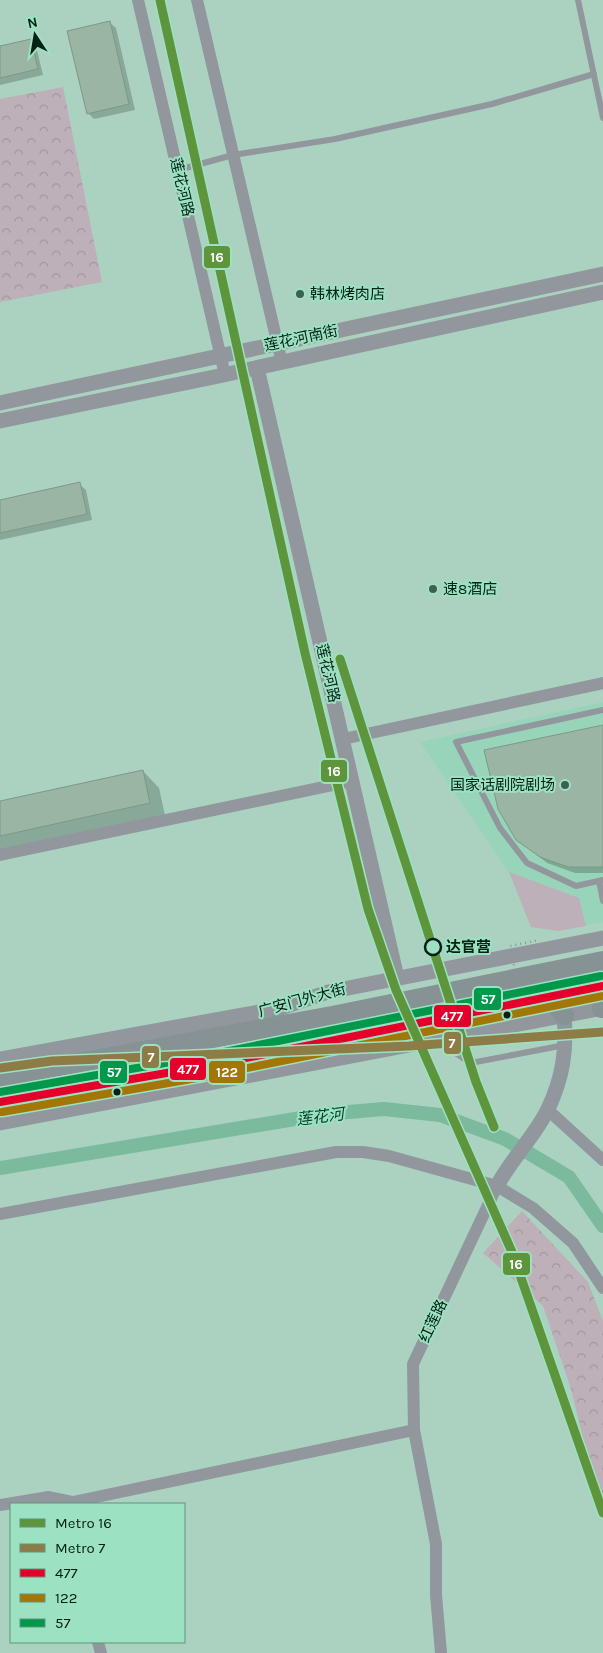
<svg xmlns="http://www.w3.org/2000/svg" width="603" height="1653" font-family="Karla,'Noto Sans SC',sans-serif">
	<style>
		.built { fill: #98d4b9 }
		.forest { fill: url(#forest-crowns) }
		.garden { fill: #beb0b9 }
		.shadow { fill: #0003 }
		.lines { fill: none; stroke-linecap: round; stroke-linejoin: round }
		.canal { stroke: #7cba9e; stroke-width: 14 }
		.building { fill: #9ab5a4; stroke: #7e9887 }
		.service { stroke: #91979c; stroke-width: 6 }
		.minor { stroke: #91979c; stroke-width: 12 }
		.tertiary { stroke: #91979c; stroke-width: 15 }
		.trunk { stroke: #869294; stroke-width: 20 }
		.path-bridge { stroke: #889895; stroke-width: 2.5; stroke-dasharray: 1 4; stroke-linecap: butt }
		.bus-1-casing { stroke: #9ce1c1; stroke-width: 11 }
		.bus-2-casing { stroke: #9ce1c1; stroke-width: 11 }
		.bus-3-casing { stroke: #9ce1c1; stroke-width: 11 }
		.bus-1 { stroke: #e4002b; stroke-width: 8 }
		.bus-2 { stroke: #a27708; stroke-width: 8 }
		.bus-3 { stroke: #00994b; stroke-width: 8 }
		.metro-1-casing { stroke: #9ce1c1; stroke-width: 12 }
		.metro-2-casing { stroke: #9ce1c1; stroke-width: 12 }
		.metro-1 { stroke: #5d943c; stroke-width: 9 }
		.metro-2 { stroke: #8e7c46; stroke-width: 9 }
		.poi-dot { fill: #3e5f52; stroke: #9ce1c1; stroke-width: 2 }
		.stop-dot { fill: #9ce1c1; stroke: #042116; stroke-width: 2.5 }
		.bus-dot { fill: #042116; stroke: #9ce1c1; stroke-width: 2 }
		.labels { text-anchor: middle; stroke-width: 4; stroke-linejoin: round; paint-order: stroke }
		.street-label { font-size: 15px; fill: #042116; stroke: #9ce1c1 }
		.poi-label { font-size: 15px; fill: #042116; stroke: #9ce1c1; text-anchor: start }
		.stop-label { font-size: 15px; font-weight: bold; fill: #042116; stroke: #9ce1c1; text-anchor: start }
		.water-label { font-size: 16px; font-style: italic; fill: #003e2a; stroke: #9ce1c1 }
		.line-badge { stroke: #9ce1c1; stroke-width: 2 }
		.badge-label { font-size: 14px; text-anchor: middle; font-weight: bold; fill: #fff }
	</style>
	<defs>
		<pattern id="forest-crowns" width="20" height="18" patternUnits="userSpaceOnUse" patternTransform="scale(1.25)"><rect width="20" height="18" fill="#beb0b9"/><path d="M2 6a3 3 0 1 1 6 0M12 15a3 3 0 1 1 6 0" fill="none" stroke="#a2979e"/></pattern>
	</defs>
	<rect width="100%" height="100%" fill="#abd2c0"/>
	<!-- built -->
	<polygon class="built" points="603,702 603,922 558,931 531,927 509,872 420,742"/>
	<!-- forest -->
	<g class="forest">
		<polygon points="63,87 102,282 0,302 0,99"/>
		<polygon points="522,1211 588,1282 603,1321 603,1520 571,1389 543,1306 483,1253"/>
	</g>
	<!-- garden -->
	<polygon class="garden" points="509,872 579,898 586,926 558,931 531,927"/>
	<!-- shadow -->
	<g class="shadow">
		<polygon points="109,22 116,28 135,110 94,119 88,113"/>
		<polygon points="30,40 36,46 43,75 0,85 0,47"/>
		<polygon points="79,484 86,490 92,520 0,540 0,501"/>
		<polygon points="603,726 603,873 575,873 547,863 517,839"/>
		<polygon points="143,771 159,788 166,820 0,856 0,803"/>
	</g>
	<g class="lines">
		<!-- canal -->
		<polyline class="canal" points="0,1168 325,1114 384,1109 440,1115 505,1139 569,1177 603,1226"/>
	</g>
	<!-- building -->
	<g class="building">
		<polygon points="110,21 129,104 87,114 67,31"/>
		<polygon points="31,39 38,69 0,78 0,46"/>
		<polygon points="80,482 87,514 0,533 0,500"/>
		<polygon points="603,725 603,867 568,867 540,857 516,840 498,809 484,750"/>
		<polygon points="143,770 150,803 0,836 0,801"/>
	</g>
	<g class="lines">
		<!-- service -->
		<g class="service">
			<polyline points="578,0 603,118"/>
			<polyline points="178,170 233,155 335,139 492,104 594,74"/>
			<polyline points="603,710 456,742 500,828 527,863 576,886 603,880"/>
			<polyline points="599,881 603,901"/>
			<path d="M438,1023c4,18 18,37 38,39l89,-17"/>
		</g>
		<!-- minor -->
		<g class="minor">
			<polyline points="138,0 225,375"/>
			<polyline points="197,0 282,363"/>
			<polyline points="343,739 603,683"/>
			<polyline points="0,855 352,781"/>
			<polyline points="548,1110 603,1160"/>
			<polyline points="0,1214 336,1152 363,1152 389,1156 497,1186 533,1208 573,1243 603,1288"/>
			<polyline points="0,1505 49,1497 73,1502 414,1430"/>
			<polyline points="98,1642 101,1653"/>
			<polyline points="441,1653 436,1595 436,1544 414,1430 413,1364 497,1186"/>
		</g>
		<!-- tertiary -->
		<g class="tertiary">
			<polyline points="257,368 397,978"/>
			<polyline points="0,403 603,274"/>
			<polyline points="0,421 214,377 603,292"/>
			<polyline points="0,1059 281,1008 328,992 603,938"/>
			<polyline points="0,1123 603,1008"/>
			<path d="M497,1186c14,-27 38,-50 51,-77 15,-32 19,-59 16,-94"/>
		</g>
		<!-- trunk -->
		<g class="trunk">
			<polyline points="547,997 559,1008 564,1015"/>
			<polyline points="602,1008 603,1006"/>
			<polyline points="0,1077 332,1016 603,961"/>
			<polyline points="0,1102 201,1067 603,986"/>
		</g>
		<!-- path-bridge -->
		<polyline class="path-bridge" points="490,1043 528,1035 510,946 539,940"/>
		<!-- bus-1 casing -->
		<g class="bus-1-casing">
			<polyline id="bus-1" points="0,1102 201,1067 603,986"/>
		</g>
		<!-- bus-2 casing -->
		<g class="bus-2-casing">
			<polyline id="bus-2" points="2,1112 203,1077 603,996"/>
		</g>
		<!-- bus-3 casing -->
		<g class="bus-3-casing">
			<polyline id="bus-3" points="0,1092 199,1057 601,976"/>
		</g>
		<!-- bus-1 -->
		<use href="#bus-1" class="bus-1"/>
		<!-- bus-2 -->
		<use href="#bus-2" class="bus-2"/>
		<!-- bus-3 -->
		<use href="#bus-3" class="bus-3"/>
		<!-- metro-1 casing -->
		<g class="metro-1-casing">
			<g id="metro-1">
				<polyline points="160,0 305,653 368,909 396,990 512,1252 603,1513"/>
				<polyline points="340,659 476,1082 494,1127"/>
			</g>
		</g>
		<!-- metro-2 casing -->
		<g class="metro-2-casing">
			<polyline id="metro-2" points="0,1068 52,1061 409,1046 603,1032"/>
		</g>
		<!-- metro-1 -->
		<use href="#metro-1" class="metro-1"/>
		<!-- metro-2 -->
		<use href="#metro-2" class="metro-2"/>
	</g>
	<!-- markers -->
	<g class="poi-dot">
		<circle cx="300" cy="294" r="5"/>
		<circle cx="433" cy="589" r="5"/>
		<circle cx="565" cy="785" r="5"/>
	</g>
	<circle class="stop-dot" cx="433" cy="947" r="8"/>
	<g class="bus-dot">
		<circle cx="507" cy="1015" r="4.5"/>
		<circle cx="117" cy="1092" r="4.5"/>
	</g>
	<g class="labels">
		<!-- street labels -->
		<g class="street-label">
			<text transform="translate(182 187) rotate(77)" y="5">莲花河路</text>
			<text transform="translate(301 338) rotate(-12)" y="5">莲花河南街</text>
			<text transform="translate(328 673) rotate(77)" y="5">莲花河路</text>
			<text transform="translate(302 1000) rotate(-15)" y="5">广安门外大街</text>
			<text transform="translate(433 1321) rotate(-65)" y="5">红莲路</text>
		</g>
		<!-- poi labels -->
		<g class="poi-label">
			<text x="310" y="299">韩林烤肉店</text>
			<text x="443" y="594">速8酒店</text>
			<text x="555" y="790" text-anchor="end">国家话剧院剧场</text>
		</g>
		<!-- stop labels -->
		<g class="stop-label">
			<text x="446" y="952">达官营</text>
		</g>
		<!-- water labels -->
		<g class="water-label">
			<text transform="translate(320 1116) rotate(-7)" y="6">莲花河</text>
		</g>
	</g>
	<g class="line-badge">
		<rect x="203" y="245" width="28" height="24" rx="5" fill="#5d943c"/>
		<rect x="320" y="759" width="28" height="24" rx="5" fill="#5d943c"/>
		<rect x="473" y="987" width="29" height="24" rx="5" fill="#00994b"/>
		<rect x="433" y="1004" width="39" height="24" rx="5" fill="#e4002b"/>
		<rect x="443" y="1031" width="19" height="24" rx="5" fill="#8e7c46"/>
		<rect x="141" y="1045" width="19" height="24" rx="5" fill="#8e7c46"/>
		<rect x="169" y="1057" width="38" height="24" rx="5" fill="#e4002b"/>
		<rect x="99" y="1060" width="29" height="24" rx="5" fill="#00994b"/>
		<rect x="208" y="1060" width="38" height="24" rx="5" fill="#a27708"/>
		<rect x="502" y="1252" width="29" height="24" rx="5" fill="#5d943c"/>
	</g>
	<g class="badge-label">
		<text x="217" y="262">16</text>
		<text x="334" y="776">16</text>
		<text x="488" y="1004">57</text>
		<text x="452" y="1021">477</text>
		<text x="452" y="1048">7</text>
		<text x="151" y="1062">7</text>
		<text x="188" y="1074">477</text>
		<text x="114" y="1077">57</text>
		<text x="227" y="1077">122</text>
		<text x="516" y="1269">16</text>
	</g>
	<!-- legend -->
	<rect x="10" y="1503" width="175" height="140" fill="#9ce1c1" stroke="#5f947d"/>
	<rect x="20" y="1519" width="25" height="8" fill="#5d943c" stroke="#5f947d"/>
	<text x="55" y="1528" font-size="15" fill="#042116">Metro 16</text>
	<rect x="20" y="1544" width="25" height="8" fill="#8e7c46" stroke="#5f947d"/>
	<text x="55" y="1553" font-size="15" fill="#042116">Metro 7</text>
	<rect x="20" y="1569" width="25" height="8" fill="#e4002b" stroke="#5f947d"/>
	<text x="55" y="1578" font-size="15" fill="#042116">477</text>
	<rect x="20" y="1594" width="25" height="8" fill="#a27708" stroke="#5f947d"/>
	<text x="55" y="1603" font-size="15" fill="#042116">122</text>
	<rect x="20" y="1619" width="25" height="8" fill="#00994b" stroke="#5f947d"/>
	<text x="55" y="1628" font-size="15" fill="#042116">57</text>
	<!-- north arrow -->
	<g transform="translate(35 35) rotate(348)" stroke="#9ce1c1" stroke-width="4" paint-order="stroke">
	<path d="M0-4L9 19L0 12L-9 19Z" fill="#042116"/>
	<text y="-8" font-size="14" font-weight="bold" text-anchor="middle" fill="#042116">N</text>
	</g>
</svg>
